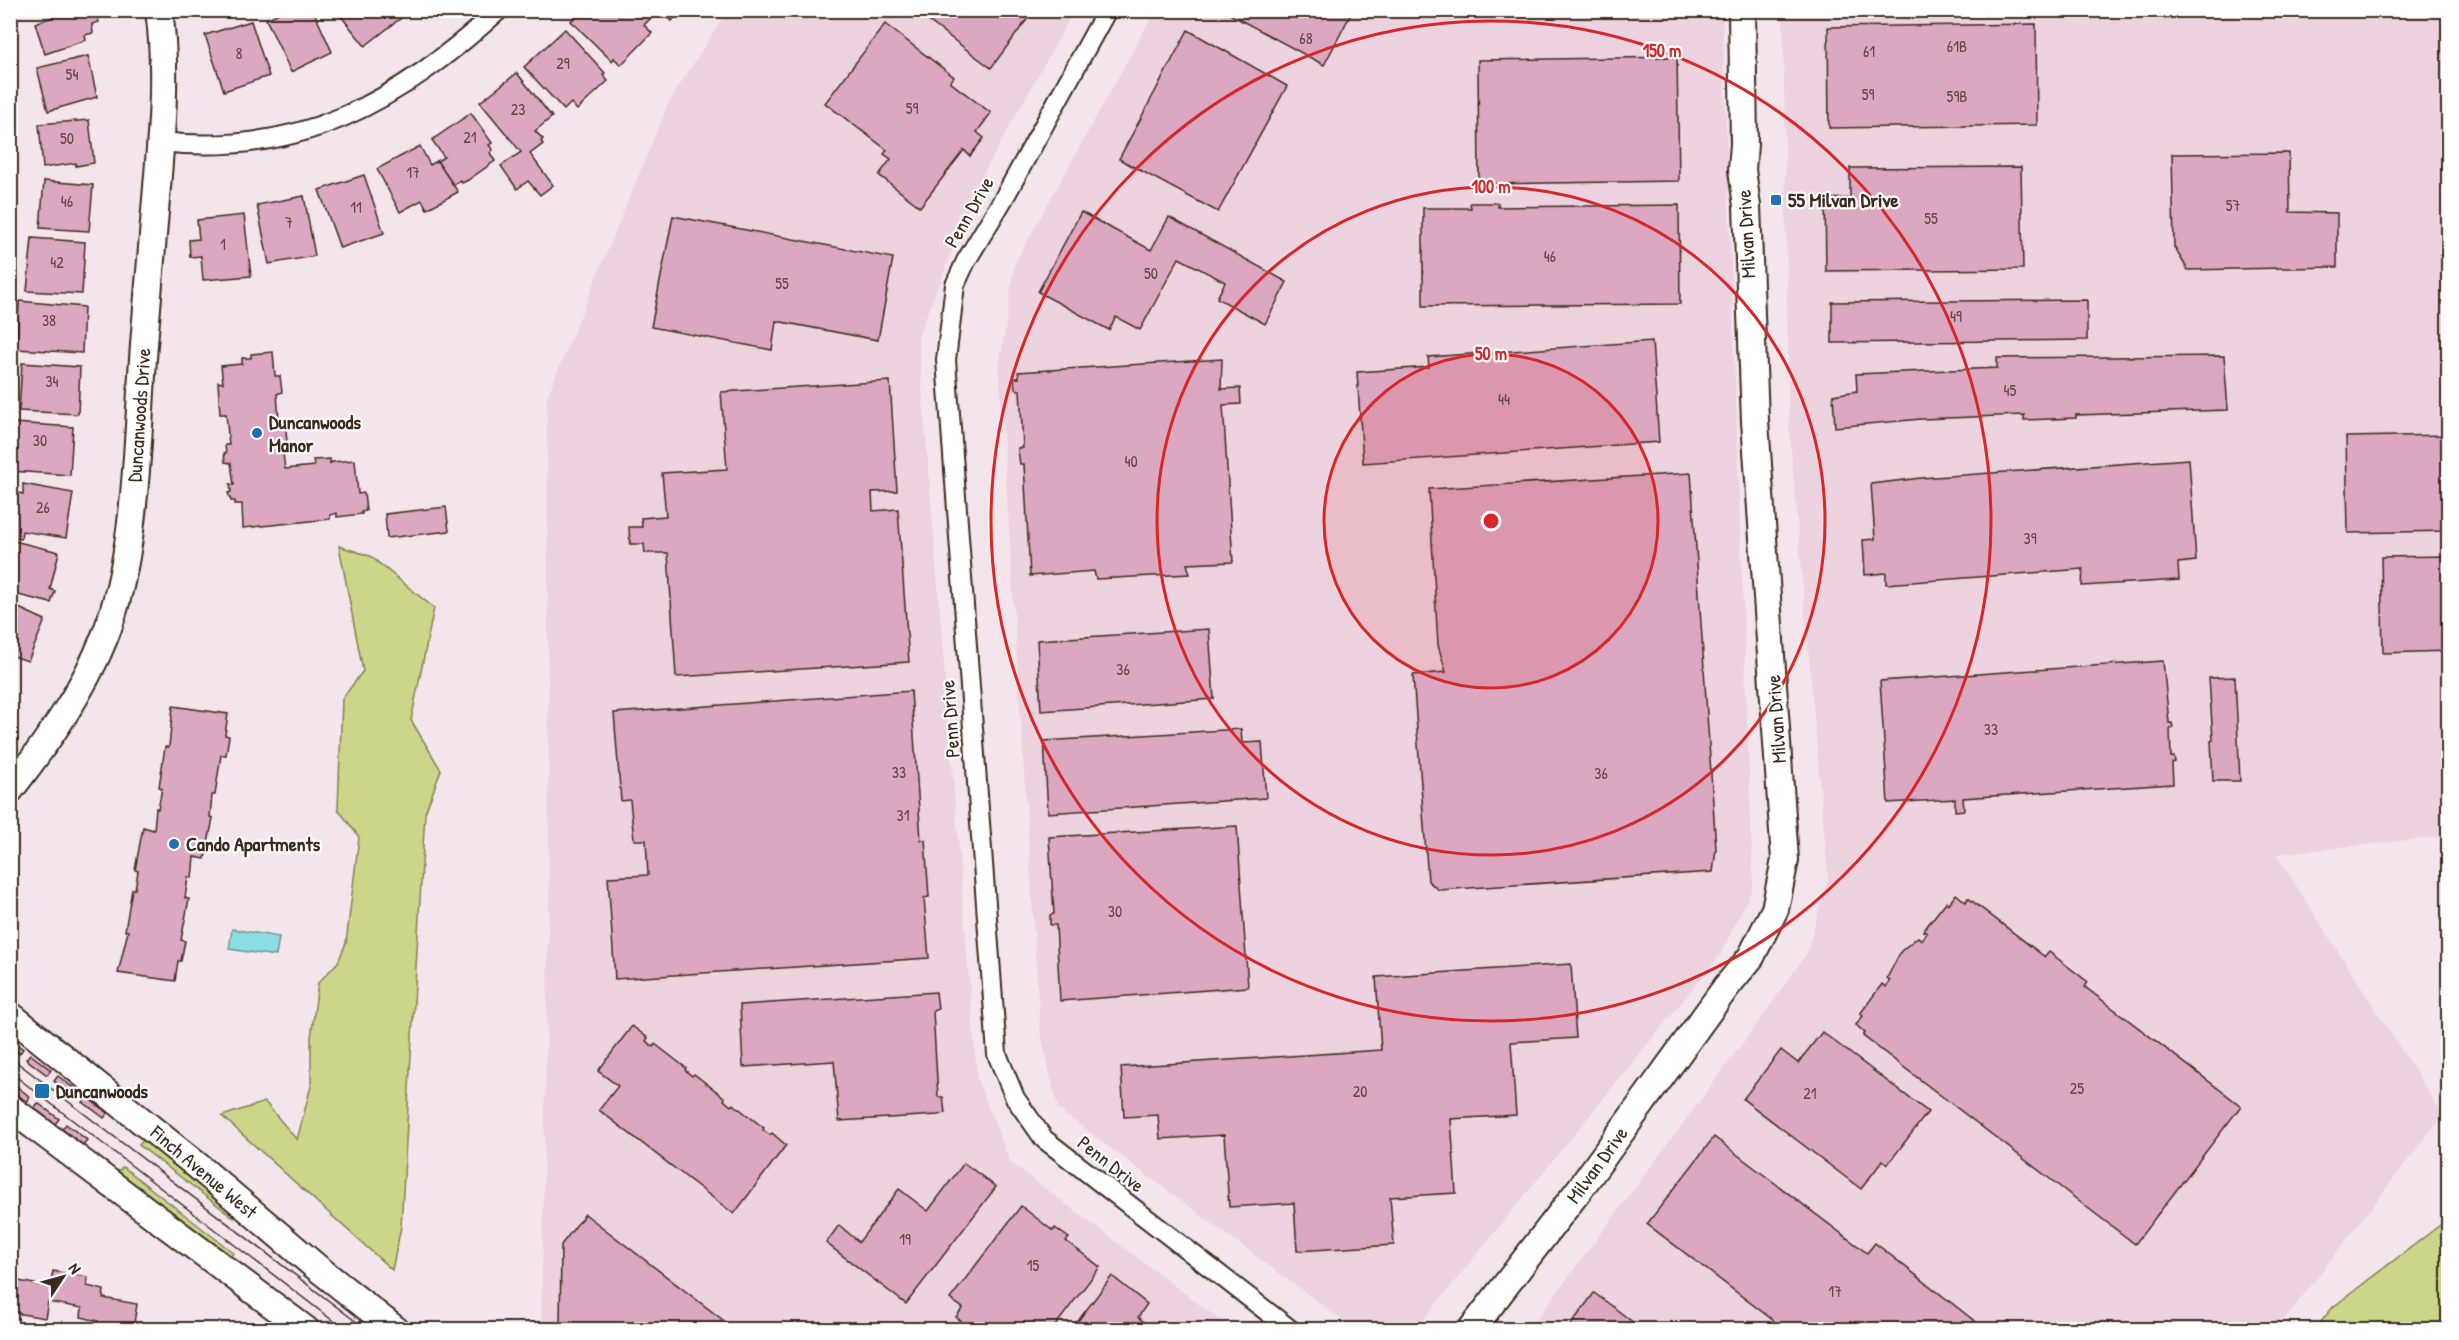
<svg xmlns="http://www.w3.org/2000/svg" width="2459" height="1340" font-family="'Patrick Hand',sans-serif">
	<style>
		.built { fill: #edd2df }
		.green { fill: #cbd689; stroke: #838054; stroke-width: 1.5 }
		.water { fill: #8cdde4; stroke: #6c9595; stroke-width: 1.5 }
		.building { fill: #dca7c0; stroke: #3b2a1e; stroke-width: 1.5 }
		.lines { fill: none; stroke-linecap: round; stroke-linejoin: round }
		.street-casing { stroke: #3b2a1e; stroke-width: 22 }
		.secondary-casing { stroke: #3b2a1e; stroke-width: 30 }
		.street { stroke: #fff; stroke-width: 18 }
		.secondary { stroke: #fff; stroke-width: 26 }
		.tram { stroke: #3b2a1e; stroke-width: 1.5 }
		.ring { fill: none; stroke: #d62828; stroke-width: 3 }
		.poi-dot { fill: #1f6fb2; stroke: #fff; stroke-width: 2 }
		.labels { text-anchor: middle; stroke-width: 4.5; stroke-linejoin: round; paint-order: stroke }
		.number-label { font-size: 16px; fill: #634946 }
		.poi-label { font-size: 20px; font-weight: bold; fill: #3b2a1e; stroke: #fff; text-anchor: start }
		.street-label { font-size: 20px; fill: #3b2a1e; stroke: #fff }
		.centre { fill: #d62828; stroke: #fff; stroke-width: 3 }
		.ring-label { font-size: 18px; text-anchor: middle; font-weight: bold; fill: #d62828; stroke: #fff; stroke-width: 4.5; stroke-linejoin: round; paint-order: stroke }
	</style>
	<rect width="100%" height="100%" fill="#f4e5ec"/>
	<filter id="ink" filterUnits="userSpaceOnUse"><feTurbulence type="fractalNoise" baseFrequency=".0167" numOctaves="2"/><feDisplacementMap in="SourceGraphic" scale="12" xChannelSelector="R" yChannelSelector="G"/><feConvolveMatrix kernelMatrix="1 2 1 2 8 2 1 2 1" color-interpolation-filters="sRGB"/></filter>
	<g filter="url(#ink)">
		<!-- built -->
		<g class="built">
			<polygon points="727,11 1074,11 981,178 918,337 977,1079 1010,1162 1232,1329 541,1330 549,891 547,397 669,102"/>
			<polygon points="1155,11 1722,11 1753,887 1720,955 1416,1329 1354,1329 1058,1109 1040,1029 999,368 1015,263"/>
			<polygon points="1783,11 2448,11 2448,836 2276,854 2443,1115 2277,1329 1529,1330 1760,1020 1807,953 1828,878 1789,426"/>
		</g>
		<!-- green -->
		<g class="green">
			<polygon points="339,546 370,556 434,608 411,720 441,770 425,813 401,1227 392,1270 222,1116 265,1102 297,1140 311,1086 311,1038 318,983 338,962 346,943 359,837 338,809 342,699 363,671"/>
			<polygon points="143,1140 185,1172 234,1215 234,1218 139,1145"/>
			<polygon points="123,1167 234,1253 230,1255 118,1172"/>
			<polygon points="2448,1219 2448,1329 2315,1329 2333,1307"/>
		</g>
		<!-- water -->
		<polygon class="water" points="232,929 279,937 276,956 229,949"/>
		<!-- building -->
		<g class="building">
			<polygon points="60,10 102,10 96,12 99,22 92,24 93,33 85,35 86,40 45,54 35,23 62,14"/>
			<polygon points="285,10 313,10 332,52 291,72 266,19"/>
			<polygon points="336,10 396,10 401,18 365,46"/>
			<polygon points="581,10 641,10 651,18 644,25 652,33 621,65 614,58 612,61 571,21"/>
			<polygon points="658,10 681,10 672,21"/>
			<polygon points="914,10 1034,10 991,68"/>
			<polygon points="1222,10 1353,10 1324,65"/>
			<polygon points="251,21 269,76 224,91 205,35"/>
			<polygon points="885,24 954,77 950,82 991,113 977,132 984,138 970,156 964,150 920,207 879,175 891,159 884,154 887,150 825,103"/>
			<polygon points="2036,24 2037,125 1829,128 1828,27"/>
			<polygon points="565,29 605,73 603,75 608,81 577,110 571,103 564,110 524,67"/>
			<polygon points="1188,30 1287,86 1218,212 1119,159"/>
			<polygon points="88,56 97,97 48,111 37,68"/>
			<polygon points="1677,57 1679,181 1479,184 1478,60"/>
			<polygon points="517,73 552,117 535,131 543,139 541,141 543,144 530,154 553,185 540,195 528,181 517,189 501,166 521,152 480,102"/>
			<polygon points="471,113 492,143 489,145 493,150 490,153 495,161 468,180 462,183 460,180 453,185 437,161 444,157 432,140"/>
			<polygon points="89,120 94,163 76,166 76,163 43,168 39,124"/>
			<polygon points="420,146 430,165 437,161 458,192 427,209 422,200 400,212 377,169"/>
			<polygon points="2289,153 2290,212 2337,213 2337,267 2188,270 2174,247 2172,154"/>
			<polygon points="2021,167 2023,269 1826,271 1825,199 1850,198 1850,168"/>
			<polygon points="364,175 384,233 340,248 319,190"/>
			<polygon points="44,181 93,185 89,231 40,228"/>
			<polygon points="304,196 315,256 269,264 257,205"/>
			<polygon points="1470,203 1498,203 1498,207 1679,205 1680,304 1423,306 1423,208 1471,208"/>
			<polygon points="1081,212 1151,250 1169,217 1287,282 1265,324 1217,298 1225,282 1179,258 1140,330 1116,317 1109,330 1038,292"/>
			<polygon points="244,215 251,276 203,280 201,256 190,257 189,240 199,239 197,220"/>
			<polygon points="673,216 893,258 878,340 776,321 772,350 651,327"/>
			<polygon points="32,238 85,242 82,294 27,291"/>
			<polygon points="2087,300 2087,340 1832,343 1832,302"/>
			<polygon points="19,301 84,307 82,353 17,349"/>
			<polygon points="1652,341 1659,442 1363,463 1357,372 1429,367 1428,357"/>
			<polygon points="273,352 275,376 280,376 282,392 277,394 279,421 285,421 288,452 283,453 285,469 314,466 313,460 330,459 330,464 332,462 355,460 358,494 364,493 366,511 361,512 362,514 337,517 337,513 330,515 330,519 243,528 242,504 235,504 235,501 231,501 228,493 231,492 230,484 234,485 231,463 225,462 224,453 226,453 225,445 229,445 226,414 220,414 218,382 223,383 221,366 242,364 242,358 251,358 251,354"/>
			<polygon points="2224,356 2228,410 2076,415 2076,418 2024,420 2024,415 1921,419 1835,427 1833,395 1857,391 1856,374 1997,368 1997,358"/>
			<polygon points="1222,359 1221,389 1240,388 1241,404 1223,405 1233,562 1187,564 1190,574 1096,579 1094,571 1030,576 1024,464 1020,464 1018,451 1018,448 1023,448 1020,390 1015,389 1014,378 1019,378 1018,372"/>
			<polygon points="22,363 80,367 78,414 19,411"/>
			<polygon points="890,381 897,491 872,492 873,511 898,509 909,662 676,677 668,553 645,553 644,544 630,544 629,527 642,527 641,518 666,516 662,473 727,469 721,392"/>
			<polygon points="14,423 73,427 70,475 11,471"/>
			<polygon points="2448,435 2448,531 2348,533 2346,437"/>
			<polygon points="2189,459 2196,561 2178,563 2179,580 2082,586 2083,569 1886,584 1886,573 1865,575 1863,540 1875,539 1871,484 1921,478"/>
			<polygon points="1691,473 1716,849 1713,872 1439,890 1428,881 1413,675 1446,672 1438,645 1429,489"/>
			<polygon points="23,484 73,493 66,538 22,531 21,539 10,536 10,508 13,492 23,494"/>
			<polygon points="446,507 449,531 387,538 385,514"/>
			<polygon points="10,540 59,552 50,589 55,591 51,603 10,593"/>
			<polygon points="2448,556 2448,651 2383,653 2381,557"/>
			<polygon points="10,604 45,620 28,661 10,655"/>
			<polygon points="1209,629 1214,699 1041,711 1037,640"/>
			<polygon points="2163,661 2169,723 2172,723 2173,728 2170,728 2171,757 2174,757 2175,762 2172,763 2173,784 1963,798 1964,810 1955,811 1955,799 1888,803 1880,681"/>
			<polygon points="2235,677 2240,781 2213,781 2211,741 2213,740 2209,678"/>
			<polygon points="911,691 921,840 925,840 929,897 924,898 929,958 615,979 608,877 648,875 646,840 634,840 630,800 621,801 614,713"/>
			<polygon points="173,706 228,714 225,735 229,736 226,755 221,755 215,795 212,795 210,817 213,818 205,859 194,857 192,878 188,877 185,898 189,899 181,940 185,941 181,961 178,961 175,981 118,973 128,931 125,931 132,889 135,889 138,871 135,870 143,827 154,830 156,808 158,809 162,788 159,787 165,747 169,747"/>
			<polygon points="1241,729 1242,743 1262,742 1266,798 1048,813 1044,741"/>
			<polygon points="1237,826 1248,987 1060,1001 1056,925 1050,925 1050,915 1054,914 1049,837"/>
			<polygon points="1956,894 1966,902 1968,898 2045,957 2049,952 2088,982 2085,987 2241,1106 2135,1244 1863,1036 1865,1033 1856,1025 1863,1016 1860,1014 1882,984 1886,987 1890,980 1887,978 1901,951 1918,937 1922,940 1927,933 1923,931 1946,902 1949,904"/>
			<polygon points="1571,964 1576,1038 1511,1042 1516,1115 1451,1119 1456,1193 1390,1197 1394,1245 1297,1251 1294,1203 1229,1207 1224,1135 1160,1139 1158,1115 1124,1117 1121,1067 1381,1050 1376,977"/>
			<polygon points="936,992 938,1009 933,1011 938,1097 943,1097 945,1113 938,1115 839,1121 834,1061 743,1067 740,1005"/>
			<polygon points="632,1026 648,1038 646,1041 653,1047 655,1044 686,1068 685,1070 692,1076 694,1074 725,1098 724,1100 731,1106 733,1104 764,1128 763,1130 770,1135 772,1133 786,1145 734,1214 599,1110 618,1086 598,1071"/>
			<polygon points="1822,1032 1928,1112 1888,1164 1883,1160 1861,1189 1743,1099 1781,1050 1798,1063"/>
			<polygon points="10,1039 23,1049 19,1054 10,1047"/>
			<polygon points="30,1054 51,1070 47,1075 26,1059"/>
			<polygon points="58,1076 79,1092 75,1097 54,1081"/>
			<polygon points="10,1081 30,1097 27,1102 10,1089"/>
			<polygon points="86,1097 108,1113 104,1118 83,1102"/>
			<polygon points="38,1103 59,1119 55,1124 34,1108"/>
			<polygon points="66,1124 87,1140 83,1145 62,1129"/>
			<polygon points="1714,1137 1867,1253 1875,1243 1986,1330 1786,1330 1647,1224"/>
			<polygon points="964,1163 996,1187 906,1304 826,1243 839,1225 859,1242 899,1189 928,1211"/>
			<polygon points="1021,1206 1053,1231 1055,1228 1069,1238 1066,1241 1100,1267 1052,1330 972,1330 956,1317 963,1308 950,1299"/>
			<polygon points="585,1214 736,1330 560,1330 561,1245"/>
			<polygon points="53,1271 88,1277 87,1286 104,1290 103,1298 137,1304 133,1330 97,1329 98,1321 81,1317 82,1308 48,1302 45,1318 10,1312 10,1294 14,1280 50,1287"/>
			<polygon points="1112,1276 1147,1304 1138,1317 1144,1322 1138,1330 1071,1330"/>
			<polygon points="1594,1293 1608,1303 1643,1330 1567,1330"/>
		</g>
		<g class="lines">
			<!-- street casing -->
			<g class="street-casing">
				<g id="street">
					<polyline points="1107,10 1004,198 966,261 955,285 946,360 997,1054 1015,1098 1044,1139 1291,1330"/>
					<path d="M161,142c140,16 237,-41 338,-132"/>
				</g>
			</g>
			<!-- secondary casing -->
			<g class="secondary-casing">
				<g id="secondary">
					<path d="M10,790c37,-48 73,-98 95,-154 33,-84 32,-201 39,-291 4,-53 9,-106 13,-158 5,-59 10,-118 2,-177"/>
					<polyline points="10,1015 199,1167 315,1266 396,1330"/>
					<polyline points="10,1108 306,1330"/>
					<polyline points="1471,1330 1579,1190 1727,986 1751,957 1775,909 1785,860 1755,421 1747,206 1742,170 1744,144 1742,10"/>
				</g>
			</g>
			<!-- street -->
			<use href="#street" class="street"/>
			<!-- secondary -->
			<use href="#secondary" class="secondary"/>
			<!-- tram -->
			<g class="tram">
				<polyline points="10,1057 367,1330"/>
				<polyline points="10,1072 345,1330"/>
			</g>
		</g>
	</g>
	<!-- distance rings -->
	<circle cx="1491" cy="521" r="167" fill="#d62828" fill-opacity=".12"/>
	<g class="ring">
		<circle cx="1491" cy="521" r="167"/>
		<circle cx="1491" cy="521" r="334"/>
		<circle cx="1491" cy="521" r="500"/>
	</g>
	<!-- markers -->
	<g class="poi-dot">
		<rect x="1770" y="194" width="12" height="12" rx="3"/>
		<circle cx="257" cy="433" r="6"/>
		<circle cx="174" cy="844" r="6"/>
		<rect x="34" y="1083" width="16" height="16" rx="3"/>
	</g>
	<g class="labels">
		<!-- number labels -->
		<g class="number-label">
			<text x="1306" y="44">68</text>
			<text x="1957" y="52">61B</text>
			<text x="1869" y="57">61</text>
			<text x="239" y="59">8</text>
			<text x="563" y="69">29</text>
			<text x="72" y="80">54</text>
			<text x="1868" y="100">59</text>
			<text x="1957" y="102">59B</text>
			<text x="912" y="114">59</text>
			<text x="518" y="115">23</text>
			<text x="470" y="143">21</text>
			<text x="67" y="144">50</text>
			<text x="413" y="178">17</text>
			<text x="67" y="207">46</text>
			<text x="2233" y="211">57</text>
			<text x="356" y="213">11</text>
			<text x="1931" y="224">55</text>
			<text x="289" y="228">7</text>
			<text x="223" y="250">1</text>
			<text x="1550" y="262">46</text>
			<text x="57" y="268">42</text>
			<text x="1151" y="279">50</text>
			<text x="782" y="289">55</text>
			<text x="1956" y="322">49</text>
			<text x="49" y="326">38</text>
			<text x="52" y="387">34</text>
			<text x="2010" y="396">45</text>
			<text x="1504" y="405">44</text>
			<text x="40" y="446">30</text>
			<text x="1131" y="467">40</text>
			<text x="43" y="513">26</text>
			<text x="2030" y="544">39</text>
			<text x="1123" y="675">36</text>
			<text x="1991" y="735">33</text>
			<text x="899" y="778">33</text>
			<text x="1601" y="779">36</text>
			<text x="903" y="821">31</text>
			<text x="1115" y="917">30</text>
			<text x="2077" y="1094">25</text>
			<text x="1360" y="1097">20</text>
			<text x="1810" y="1099">21</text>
			<text x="905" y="1245">19</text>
			<text x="1033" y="1271">15</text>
			<text x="1835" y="1297">17</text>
		</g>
		<!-- poi labels -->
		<g class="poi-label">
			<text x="1788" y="207">55 Milvan Drive</text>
			<text x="269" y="429">Duncanwoods<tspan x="269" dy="23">Manor</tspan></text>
			<text x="186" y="851">Cando Apartments</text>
			<text x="56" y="1098">Duncanwoods</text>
		</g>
		<!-- street labels -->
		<g class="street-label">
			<text transform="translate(969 212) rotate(-60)" y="7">Penn Drive</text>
			<text transform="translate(1746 234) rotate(-93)" y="7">Milvan Drive</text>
			<text transform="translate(139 415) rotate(-86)" y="7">Duncanwoods Drive</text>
			<text transform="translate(950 719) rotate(-94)" y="7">Penn Drive</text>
			<text transform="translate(1776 719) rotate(-94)" y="7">Milvan Drive</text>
			<text transform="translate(1111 1164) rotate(38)" y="7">Penn Drive</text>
			<text transform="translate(1597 1165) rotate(-54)" y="7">Milvan Drive</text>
			<text transform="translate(204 1172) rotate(40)" y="7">Finch Avenue West</text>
		</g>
	</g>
	<circle cx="1491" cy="521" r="9" class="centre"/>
	<g class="ring-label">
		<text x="1662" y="57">150 m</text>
		<text x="1491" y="193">100 m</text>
		<text x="1491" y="360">50 m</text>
	</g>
	<!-- margin -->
	<rect width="2459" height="1340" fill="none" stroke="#fff" stroke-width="36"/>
	<rect x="18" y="18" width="2423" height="1304" fill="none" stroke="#3b2a1e" stroke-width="2" filter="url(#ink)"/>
	<!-- north arrow -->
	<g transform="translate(63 1277) rotate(54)" stroke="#ffffff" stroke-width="4.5" paint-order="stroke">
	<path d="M0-4.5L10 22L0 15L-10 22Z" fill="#3b2a1e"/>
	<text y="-9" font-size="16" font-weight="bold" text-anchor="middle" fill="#3b2a1e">N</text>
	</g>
</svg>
